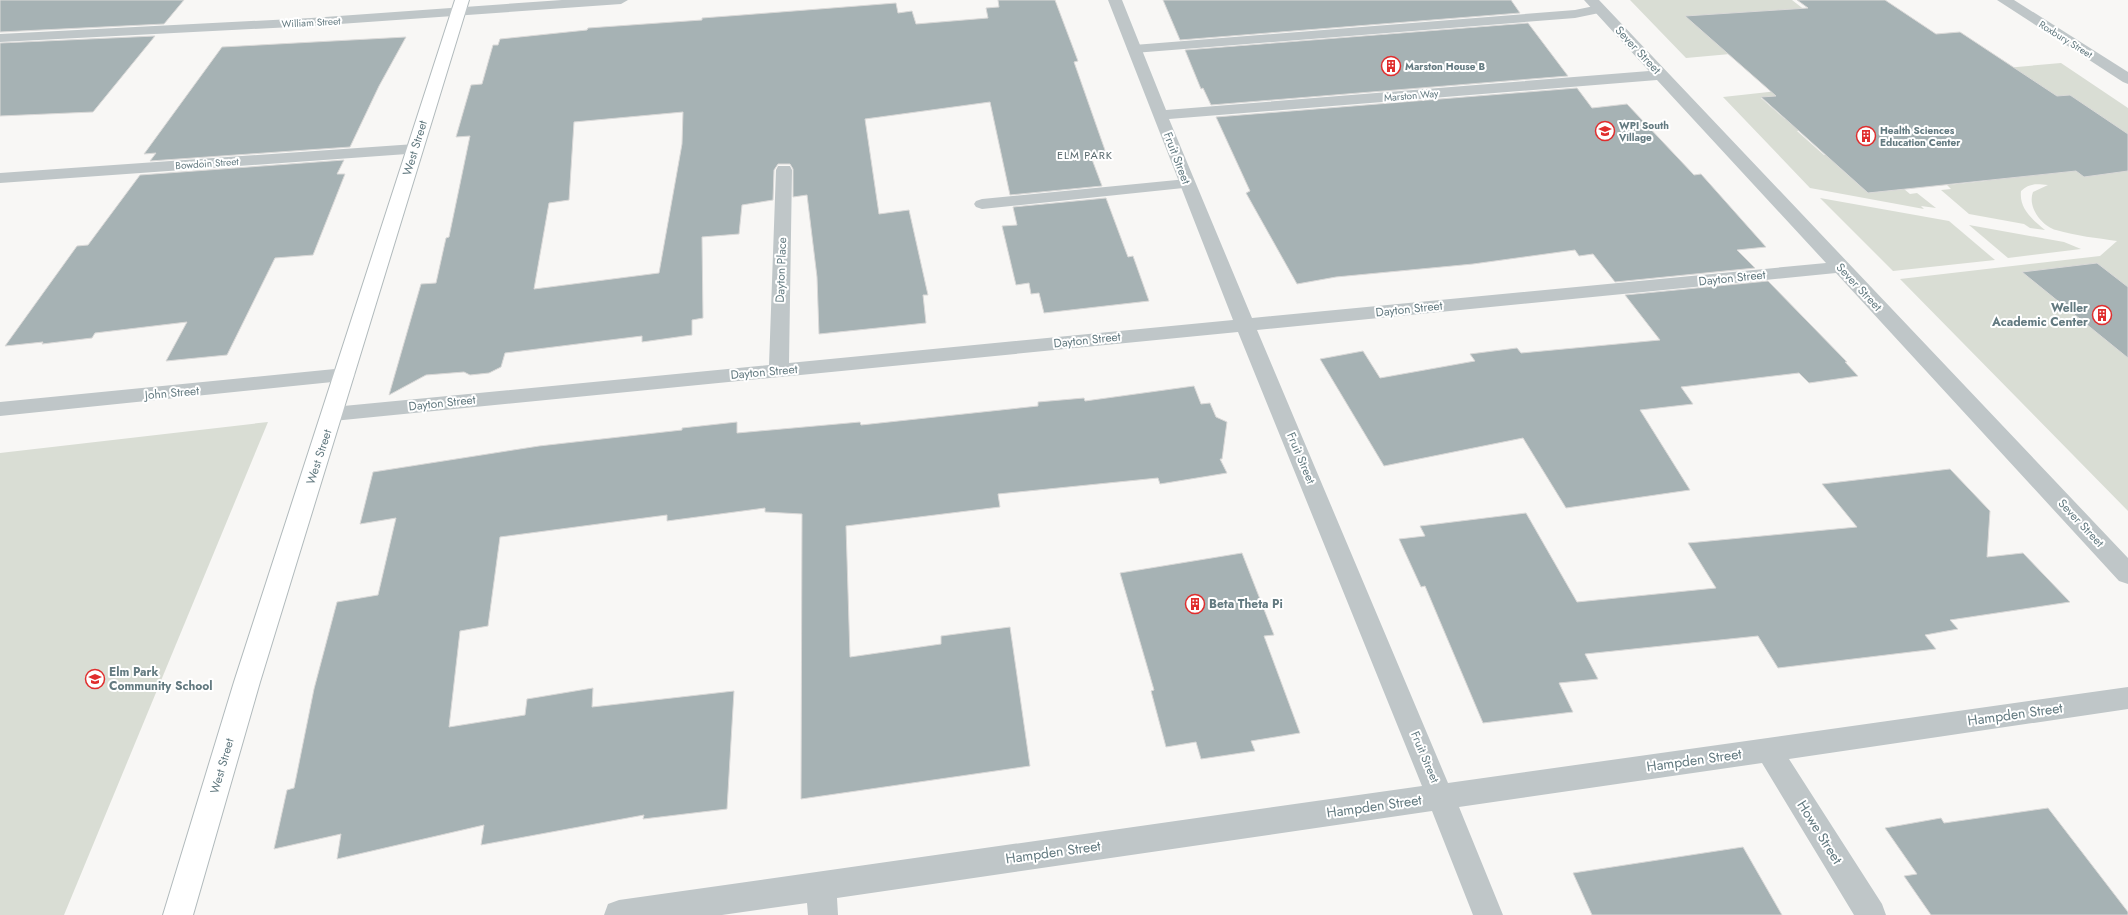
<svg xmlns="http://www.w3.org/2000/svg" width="2128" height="915" font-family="Jost,sans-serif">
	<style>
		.green { fill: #d9ddd4 }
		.building { fill: #a6b2b4; stroke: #dad9d8; fill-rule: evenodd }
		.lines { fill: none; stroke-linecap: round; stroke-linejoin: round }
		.secondary-casing { stroke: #b1babc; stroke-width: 2 }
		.lane { fill: #bfc6c8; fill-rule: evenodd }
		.street { fill: #bfc6c8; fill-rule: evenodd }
		.secondary { fill: #fff; fill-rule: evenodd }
		.labels { text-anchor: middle; stroke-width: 4; stroke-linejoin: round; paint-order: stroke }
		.far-street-label { font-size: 10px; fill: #637a80; stroke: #fff }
		.far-poi-label { font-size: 10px; font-weight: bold; fill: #637a80; stroke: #fff; text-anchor: start }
		.far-neighbourhood-label { font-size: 11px; letter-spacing: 1px; fill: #55666b; stroke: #fff }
		.street-label { font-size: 12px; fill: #637a80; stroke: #fff }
		.poi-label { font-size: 12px; font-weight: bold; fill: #637a80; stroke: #fff; text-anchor: start }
		.near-street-label { font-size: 14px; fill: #637a80; stroke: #fff }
	</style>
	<rect width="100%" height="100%" fill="#f8f7f5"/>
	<!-- green -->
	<g class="green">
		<path d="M1630,0h162l100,78 169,-15 67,45v403l-228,-232 200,-23 17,-15c-20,-3 -41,-5 -61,-11 -14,-4 -29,-23 -23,-38l15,-7c-12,-1 -18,-2 -27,6 -2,18 11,28 24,39l-15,-2 -6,-4 -55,-10 -28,-24 10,-1 -4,-4 38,-4 -167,-135 -132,12z"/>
		<polygon points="1788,90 1793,94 1761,98 1785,119 1794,118 1807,130 1797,131 1824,155 1833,154 1840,168 1868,193 1904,189 1910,194 1917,193 1936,208 1921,206 1924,209 1810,188 1723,97"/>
		<polygon points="1820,198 1949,221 1995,260 1893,271"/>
		<polygon points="1969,225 2064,242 2081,249 2008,258"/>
		<polygon points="268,422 64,915 0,915 0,453"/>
	</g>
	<!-- building -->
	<g class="building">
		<polygon points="0,0 184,0 164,24 0,32"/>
		<path d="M998,0h57l23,61 -4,1 32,91 -16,1 12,32 -92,9 -20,-93 -125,17 14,95 30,-4 19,85h-5l3,28 -107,11 -2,-57 -10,-82 -14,2v-28l-3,-5h-12l-4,6 -1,30 -31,5 -3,29 -37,3 1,81 -11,2v15l-50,7v-6l-137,17 -4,14 -12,6 -19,2 -6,-3 -38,3 -37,20 32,-111 15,-1 10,-45 3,-1 21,-101 -14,1 15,-52 11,-1 11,-39h5l2,-6 87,-9 1,-2 114,-8v-2l40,-3 154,-12 2,10 14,-2 4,13 72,-6 -2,-10 13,-1zM683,112l-1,32 -23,129 -125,16 15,-86 20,-3 5,-78z"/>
		<polygon points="1163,0 1511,0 1520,13 1180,40"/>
		<polygon points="1797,0 1885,0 1936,34 1960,32 2057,96 2070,95 2128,134 2128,171 2084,177 2076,171 1868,193 1761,97 1776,96 1685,16 1808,8"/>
		<polygon points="1528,23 1568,76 1211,105 1203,88 1201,89 1185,50"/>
		<polygon points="155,36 93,112 0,116 0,43"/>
		<polygon points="406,37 379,86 350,147 150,161 156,153 144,154 222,47"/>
		<polygon points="1577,88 1592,108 1627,104 1694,175 1701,174 1766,247 1737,250 1755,268 1615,282 1593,254 1579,256 1575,250 1473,264 1336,277 1297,284 1246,193 1250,191 1216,117"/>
		<polygon points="344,160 337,174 345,174 313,255 275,258 227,355 166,361 187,322 95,333 92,338 42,344 43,342 5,346 77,246 88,245 140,175"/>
		<polygon points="1106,198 1128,257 1133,256 1149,301 1044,313 1039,293 1031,294 1029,283 1016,285 1002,226 1017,225 1013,207"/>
		<polygon points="2097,263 2128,287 2128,358 2022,272"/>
		<polygon points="1768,281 1847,362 1845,362 1858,376 1809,383 1799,373 1681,387 1693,404 1640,410 1690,490 1566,508 1523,438 1384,466 1320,359 1363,351 1380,378 1475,361 1470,354 1517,348 1521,353 1660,340 1625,295"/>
		<polygon points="1194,386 1201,404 1210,403 1216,417 1227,422 1222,459 1220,459 1227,473 1160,484 1158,478 998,494 1000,507 846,526 850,657 941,644 941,636 1010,627 1030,766 801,799 802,514 765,512 765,508 667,521 667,515 500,537 488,626 460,631 449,727 525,715 527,699 593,688 592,707 734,691 727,809 643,819 644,815 481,845 484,825 337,859 341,834 274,849 287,790 294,788 314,689 337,602 378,595 396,518 360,524 373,472 539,446 682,430 682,428 737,422 737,433 860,422 861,425 1038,406 1038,402 1084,398 1085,401"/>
		<polygon points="1950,469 1990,511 1987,557 2023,553 2070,602 1950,620 1958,629 1925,635 1936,649 1778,668 1758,636 1585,654 1598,679 1559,683 1573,712 1483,723 1425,586 1421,587 1399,539 1425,536 1420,526 1526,513 1577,602 1716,588 1688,543 1857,527 1822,484"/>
		<polygon points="1242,553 1274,635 1264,636 1300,733 1251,741 1255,751 1201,759 1196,742 1166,747 1151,691 1154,690 1120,573"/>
		<polygon points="2048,808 2128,912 2128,915 1931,915 1904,876 1917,874 1885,828 1941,818 1944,823"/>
		<polygon points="1743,847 1782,915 1592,915 1573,873"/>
	</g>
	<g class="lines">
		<!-- secondary casing -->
		<g class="secondary-casing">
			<polygon id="secondary" points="455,0 469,0 260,682 193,915 163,915 234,682"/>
		</g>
		<!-- lane -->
		<g class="lane">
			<polygon points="1599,5 1604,6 1605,9 1604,12 1575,18 1134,53 1127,49 1134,45 1575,10"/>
			<polygon points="1187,179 1193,181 1195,184 1193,187 982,209 976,207 974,204 976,201 982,199"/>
		</g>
		<!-- street -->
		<g class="street">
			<polygon points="562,0 628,0 621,4 311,26 0,42 0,34 311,18"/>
			<path d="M1108,0h14l44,110 483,-39 -65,-71h15l529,558v26l-9,-3 -283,-308 -579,57 191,453 680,-96v22l-339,50 93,145 4,11h-32l-92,-152 -303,44 44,108h-30l-41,-104 -595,87 1,17h-30l-1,-12 -85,12h-118l4,-11 11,-4 803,-114 -184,-454 -905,89 -8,-2 -3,-5 3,-5 8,-2 436,-42 7,-195 2,-4h12l2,4 -3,193 444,-43zM1657,80l169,183 -574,55 -83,-199z"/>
			<polygon points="1997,0 2014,0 2128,72 2128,84 2123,82"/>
			<polygon points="415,144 421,145 423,149 421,153 0,183 0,173"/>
			<polygon points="345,368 352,370 355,375 352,380 0,416 0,402"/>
		</g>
		<!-- secondary -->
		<use href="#secondary" class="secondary"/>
	</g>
	<!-- icons -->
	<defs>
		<g id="building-ring" transform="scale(1)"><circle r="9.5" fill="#fff" stroke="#e02d2d" stroke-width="1.5"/><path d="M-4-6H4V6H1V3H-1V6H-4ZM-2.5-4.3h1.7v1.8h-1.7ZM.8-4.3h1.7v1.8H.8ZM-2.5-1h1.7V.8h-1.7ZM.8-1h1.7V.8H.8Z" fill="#e02d2d"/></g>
		<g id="university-ring" transform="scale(1)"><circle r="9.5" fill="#fff" stroke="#e02d2d" stroke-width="1.5"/><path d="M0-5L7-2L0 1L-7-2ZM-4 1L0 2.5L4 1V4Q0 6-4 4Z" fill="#e02d2d"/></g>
		<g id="school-ring" transform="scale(1)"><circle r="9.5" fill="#fff" stroke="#e02d2d" stroke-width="1.5"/><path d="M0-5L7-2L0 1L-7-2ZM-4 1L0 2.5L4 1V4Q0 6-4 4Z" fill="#e02d2d"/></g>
	</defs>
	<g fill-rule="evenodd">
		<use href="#building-ring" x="1391" y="66"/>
		<use href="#university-ring" x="1605" y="131"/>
		<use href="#building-ring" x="1866" y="136"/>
		<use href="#building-ring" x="2102" y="315"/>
		<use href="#building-ring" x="1195" y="604"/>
		<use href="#school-ring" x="95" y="679"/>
	</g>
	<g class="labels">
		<!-- far-street labels -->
		<g class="far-street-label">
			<text transform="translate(311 22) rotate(-3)" y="4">William Street</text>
			<text transform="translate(2066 39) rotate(32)" y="4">Roxbury Street</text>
			<text transform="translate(1411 95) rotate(-5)" y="4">Marston Way</text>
			<text transform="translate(207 163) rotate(-4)" y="4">Bowdoin Street</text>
		</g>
		<!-- far-poi labels -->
		<g class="far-poi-label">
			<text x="1405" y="70">Marston House B</text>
			<text x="1619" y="129">WPI South<tspan x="1619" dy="12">Village</tspan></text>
			<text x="1880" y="134">Health Sciences<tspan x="1880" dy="12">Education Center</tspan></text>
		</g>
		<!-- far-neighbourhood labels -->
		<g class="far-neighbourhood-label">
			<text x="1085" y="159">ELM PARK</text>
		</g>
		<!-- street labels -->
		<g class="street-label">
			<text transform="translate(1638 50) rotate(47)" y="4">Sever Street</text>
			<text transform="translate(415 148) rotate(-73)" y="4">West Street</text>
			<text transform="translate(1177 158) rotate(69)" y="4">Fruit Street</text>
			<text transform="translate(781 270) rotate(-88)" y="4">Dayton Place</text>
			<text transform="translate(1732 278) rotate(-6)" y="4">Dayton Street</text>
			<text transform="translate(1859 287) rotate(47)" y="4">Sever Street</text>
			<text transform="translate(1409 309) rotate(-6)" y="4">Dayton Street</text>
			<text transform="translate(1087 340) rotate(-6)" y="4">Dayton Street</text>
			<text transform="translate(764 372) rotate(-5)" y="4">Dayton Street</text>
			<text transform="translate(172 393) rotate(-5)" y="4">John Street</text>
			<text transform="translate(442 403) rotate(-6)" y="4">Dayton Street</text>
			<text transform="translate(319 457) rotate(-72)" y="4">West Street</text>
			<text transform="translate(1301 458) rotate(67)" y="4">Fruit Street</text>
			<text transform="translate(2081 523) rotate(47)" y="4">Sever Street</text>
			<text transform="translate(1425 757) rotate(67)" y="4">Fruit Street</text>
			<text transform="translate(222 766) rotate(-74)" y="4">West Street</text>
		</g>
		<!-- poi labels -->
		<g class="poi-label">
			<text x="2088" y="312" text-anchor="end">Weller<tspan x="2088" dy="14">Academic Center</tspan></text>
			<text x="1209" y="608">Beta Theta Pi</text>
			<text x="109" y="676">Elm Park<tspan x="109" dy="14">Community School</tspan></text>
		</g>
		<!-- near-street labels -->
		<g class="near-street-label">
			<text transform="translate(2015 714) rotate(-8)" y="5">Hampden Street</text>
			<text transform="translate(1694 760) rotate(-8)" y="5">Hampden Street</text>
			<text transform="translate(1374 806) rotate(-8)" y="5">Hampden Street</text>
			<text transform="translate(1820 832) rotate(58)" y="5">Howe Street</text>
			<text transform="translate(1053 852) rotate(-8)" y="5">Hampden Street</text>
		</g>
	</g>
</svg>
